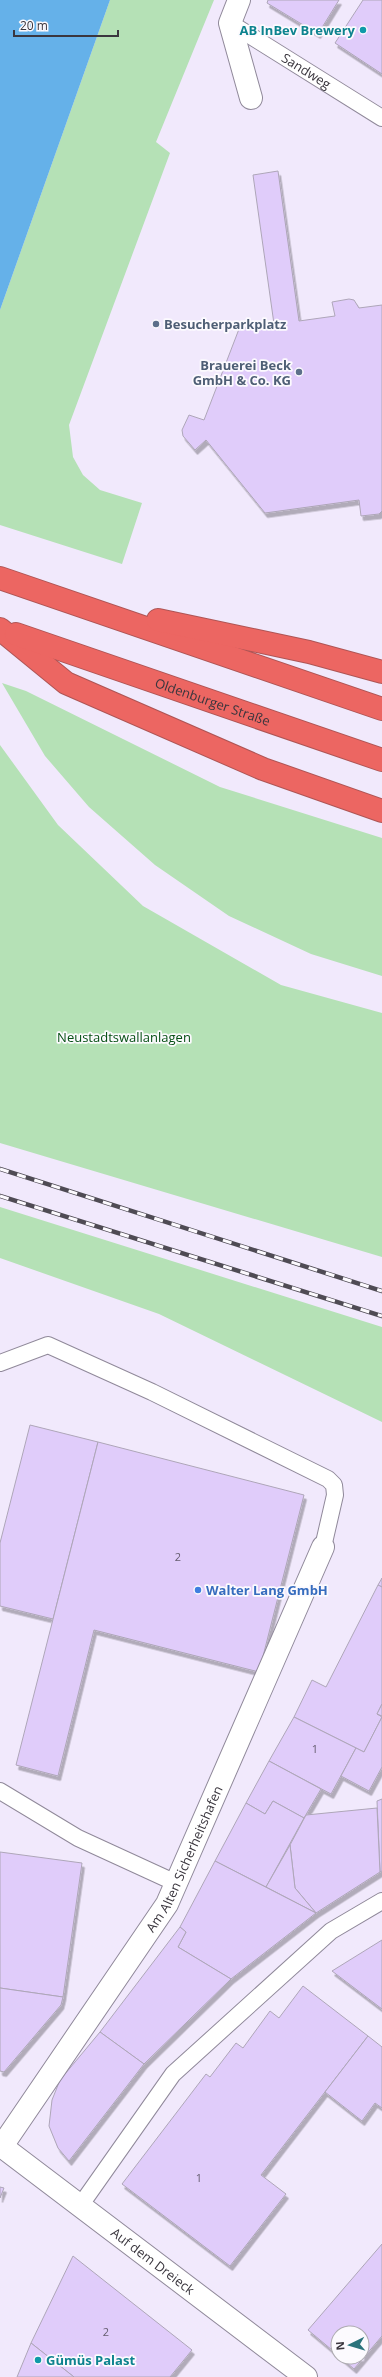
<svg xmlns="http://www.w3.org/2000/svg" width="382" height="2377" font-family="'Open Sans',sans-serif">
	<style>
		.green { fill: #b5e1b6 }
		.water { fill: #65b1e9 }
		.building { fill: #e0ccfa; stroke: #aea6b8; filter: url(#shadow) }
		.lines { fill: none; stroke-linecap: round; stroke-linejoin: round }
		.lane-casing { stroke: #90899a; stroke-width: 18 }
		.street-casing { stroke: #90899a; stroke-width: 24 }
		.highway-casing { stroke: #ae5555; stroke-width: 24 }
		.lane { stroke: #fff; stroke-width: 16 }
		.street { stroke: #fff; stroke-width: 22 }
		.highway { stroke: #ec6662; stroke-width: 22 }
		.rail-casing { stroke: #4f4b54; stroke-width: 4.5 }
		.rail { stroke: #fcfafe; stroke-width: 3; stroke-dasharray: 9; stroke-linecap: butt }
		.culture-dot { fill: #0f9aa8; stroke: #fcfafe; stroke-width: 1.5 }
		.service-dot { fill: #5c6f8a; stroke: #fcfafe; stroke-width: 1.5 }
		.shop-dot { fill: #3f7fe0; stroke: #fcfafe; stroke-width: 1.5 }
		.labels { text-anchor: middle; stroke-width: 3.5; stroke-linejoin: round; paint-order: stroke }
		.number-label { font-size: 11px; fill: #645c6d }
		.culture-label { font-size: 13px; font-weight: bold; fill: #0d838f; stroke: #fcfafe; text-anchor: end }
		.street-label { font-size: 13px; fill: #3a363e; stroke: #fcfafe }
		.service-label { font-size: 13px; font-weight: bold; fill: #4e5e75; stroke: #fcfafe; text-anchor: start }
		.park-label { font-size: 13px; fill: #044f13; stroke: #fcfafe }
		.shop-label { font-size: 13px; font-weight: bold; fill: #366cbe; stroke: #fcfafe; text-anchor: start }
	</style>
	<defs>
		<filter id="shadow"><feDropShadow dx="2.5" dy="4.5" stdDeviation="0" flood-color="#0004"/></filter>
	</defs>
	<rect width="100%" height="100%" fill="#f1e9fc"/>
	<!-- green -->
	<g class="green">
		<polygon points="110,0 214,0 156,142 170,153 69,425 73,457 83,475 100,490 142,503 122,564 0,525 0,310"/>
		<polygon points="2,683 26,691 220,787 382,838 382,976 311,954 229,916 155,865 89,807 45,756"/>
		<polygon points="0,745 58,825 143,906 281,985 382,1013 382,1257 0,1143"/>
		<polygon points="0,1207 382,1327 382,1422 159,1314 0,1258"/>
	</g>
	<!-- water -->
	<polygon class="water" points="0,0 110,0 0,310"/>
	<!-- building -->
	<g class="building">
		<polygon points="268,0 339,0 318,34 267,3"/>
		<polygon points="363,0 382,0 382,74 335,43"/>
		<polygon points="278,171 299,321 335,316 332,302 349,299 354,300 359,308 382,305 382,511 379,514 361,516 359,500 265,513 206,440 195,450 183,436 182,430 189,415 204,420 239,329 274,324 253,175"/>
		<polygon points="30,1425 98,1442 53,1619 0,1606 0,1543"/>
		<polygon points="98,1442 304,1495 259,1672 94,1630 58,1776 16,1765"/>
		<polygon points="382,1578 382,1587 378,1585"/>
		<polygon points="378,1585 382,1587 382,1704 377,1714 382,1717 364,1752 294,1717 312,1680 326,1687"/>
		<polygon points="382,1704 382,1716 377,1714"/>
		<polygon points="294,1717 356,1748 331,1794 269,1761"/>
		<polygon points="382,1717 382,1767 369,1791 341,1776 356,1748 364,1752"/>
		<polygon points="269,1761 321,1789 304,1818 273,1801 265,1814 246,1803"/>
		<polygon points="382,1799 382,1871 380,1872 377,1801"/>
		<polygon points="273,1801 304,1818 266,1887 215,1861 246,1803 265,1814"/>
		<polygon points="377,1808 380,1872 316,1913 295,1888 290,1845 306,1815"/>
		<polygon points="290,1845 295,1888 316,1913 266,1887"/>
		<polygon points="0,1852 82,1863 63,1997 0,1988"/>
		<polygon points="215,1861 316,1913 231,1979 178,1947 186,1932 180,1927"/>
		<polygon points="180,1927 186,1932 178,1947 231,1979 144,2064 100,2032"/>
		<polygon points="382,1940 382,2009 332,1971"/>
		<polygon points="303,1986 368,2036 261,2175 286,2194 230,2266 122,2184 206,2074 210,2077 236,2043 243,2048 270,2011 279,2018"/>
		<polygon points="0,1988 63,1997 61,2005 4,2072 0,2071"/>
		<polygon points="100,2032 144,2064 69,2161 58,2148 49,2126 52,2100 60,2080"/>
		<polygon points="368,2036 382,2047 382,2108 375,2103 362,2121 325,2092"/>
		<polygon points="0,2187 4,2188 0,2198"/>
		<polygon points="382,2244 382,2336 354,2369 340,2357 362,2357 362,2333 338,2333 338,2355 308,2330"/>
		<polygon points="73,2256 192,2350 170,2377 74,2377 31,2343"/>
		<polygon points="31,2343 74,2377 17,2377"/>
	</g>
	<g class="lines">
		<!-- lane casing -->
		<g class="lane-casing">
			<g id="lane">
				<path id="s1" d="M230,23l152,95"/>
				<polyline points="0,1363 48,1345 152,1392 328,1479 334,1485 335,1495 323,1547"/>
				<polyline points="0,1791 78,1838 176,1883"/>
				<polyline points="80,2206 173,2074 331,1931 382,1901"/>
			</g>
		</g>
		<!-- street casing -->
		<g class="street-casing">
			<g id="street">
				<polyline points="239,0 230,23 251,98"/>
				<path id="s2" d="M0,2145l306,232"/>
				<path id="s3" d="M2,2146l165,-242 156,-357"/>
			</g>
		</g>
		<!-- highway casing -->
		<g class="highway-casing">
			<g id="highway">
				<polyline points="0,578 382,709"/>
				<polyline points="158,620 309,652 382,672"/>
				<polyline points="0,629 66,683 263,769 382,811"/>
				<path id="s4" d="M16,634l366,126"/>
			</g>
		</g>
		<!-- lane -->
		<use href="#lane" class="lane"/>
		<!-- street -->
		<use href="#street" class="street"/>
		<!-- highway -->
		<use href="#highway" class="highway"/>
		<!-- rail casing -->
		<g class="rail-casing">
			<g id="rail">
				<polyline points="0,1169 382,1291"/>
				<polyline points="0,1196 382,1316"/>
			</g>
		</g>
		<!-- rail -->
		<use href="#rail" class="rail"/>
	</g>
	<!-- markers -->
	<g class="culture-dot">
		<circle cx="363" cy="30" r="4"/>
		<circle cx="38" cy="2360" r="4"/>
	</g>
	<g class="service-dot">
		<circle cx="156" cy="324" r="4"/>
		<circle cx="299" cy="372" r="4"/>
	</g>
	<circle class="shop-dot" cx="198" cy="1590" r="4"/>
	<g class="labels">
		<!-- number labels -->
		<g class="number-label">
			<text x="178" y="1561">2</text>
			<text x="315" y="1753">1</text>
			<text x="199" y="2182">1</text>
			<text x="106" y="2336">2</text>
		</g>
		<!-- culture labels -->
		<g class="culture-label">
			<text x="355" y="35">AB InBev Brewery</text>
			<text x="46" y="2365" text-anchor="start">Gümüs Palast</text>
		</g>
		<!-- street labels -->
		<g class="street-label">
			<text dy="5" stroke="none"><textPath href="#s1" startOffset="90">Sandweg</textPath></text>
			<text dy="5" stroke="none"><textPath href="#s4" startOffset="208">Oldenburger Straße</textPath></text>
			<text dy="5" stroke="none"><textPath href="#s3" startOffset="341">Am Alten Sicherheitshafen</textPath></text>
			<text dy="5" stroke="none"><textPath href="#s2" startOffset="192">Auf dem Dreieck</textPath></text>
		</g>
		<!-- service labels -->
		<g class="service-label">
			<text x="164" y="329">Besucherparkplatz</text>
			<text x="291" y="370" text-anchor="end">Brauerei Beck<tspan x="291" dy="15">GmbH &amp; Co. KG</tspan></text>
		</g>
		<!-- park labels -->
		<g class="park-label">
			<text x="124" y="1042">Neustadtswallanlagen</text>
		</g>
		<!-- shop labels -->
		<g class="shop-label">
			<text x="206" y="1595">Walter Lang GmbH</text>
		</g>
	</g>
	<!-- north arrow -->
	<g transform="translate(350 2345) rotate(265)"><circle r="19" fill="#fcfafe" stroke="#aeacb1"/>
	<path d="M0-3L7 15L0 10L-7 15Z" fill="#2a737c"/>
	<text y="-6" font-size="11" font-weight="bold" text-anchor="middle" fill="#3a363e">N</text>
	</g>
	<!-- scale -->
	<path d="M14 30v6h104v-6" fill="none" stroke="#3a363e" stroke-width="2"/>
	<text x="20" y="30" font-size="12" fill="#3a363e" stroke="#fcfafe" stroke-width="3" paint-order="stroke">20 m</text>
</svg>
